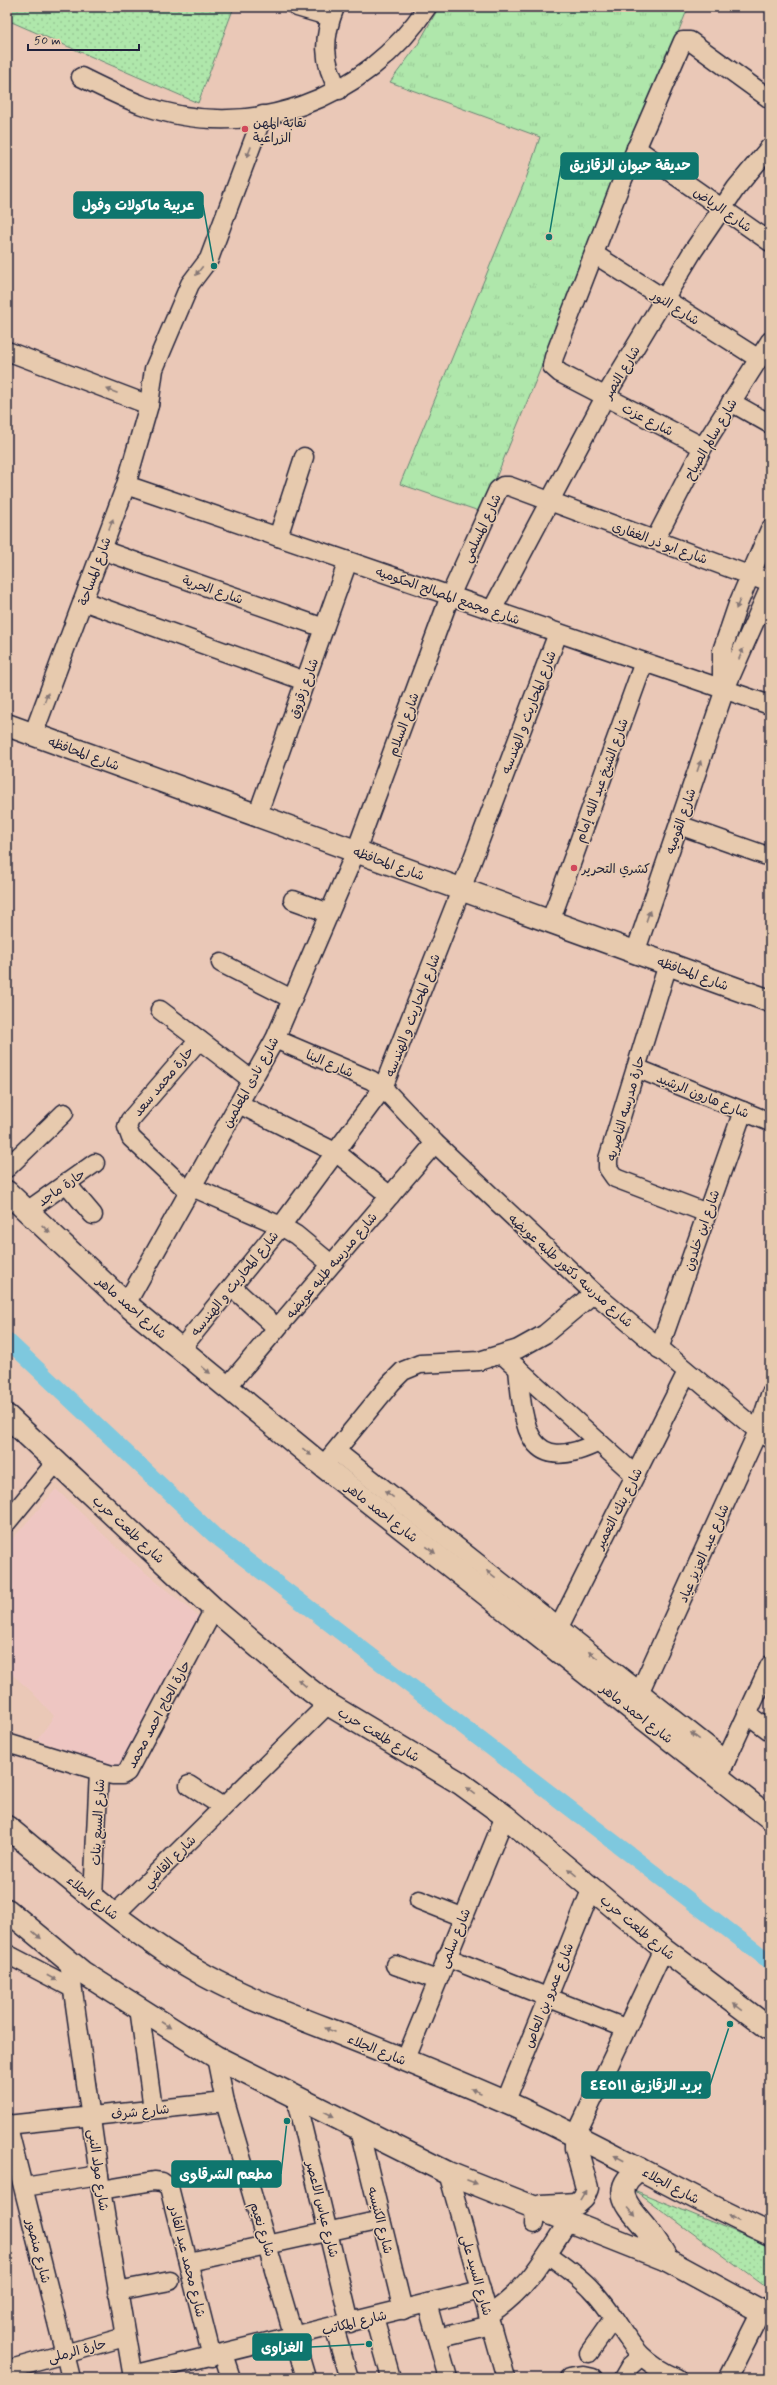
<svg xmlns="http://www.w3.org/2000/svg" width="777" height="2385" font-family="Mynerve,'Playpen Sans Arabic',sans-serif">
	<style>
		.built { fill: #eec6c2 }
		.grass { fill: url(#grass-dots); stroke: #688473 }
		.park { fill: url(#park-tufts); stroke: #688473 }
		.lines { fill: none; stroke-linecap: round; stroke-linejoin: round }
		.canal { stroke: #7ec8de; stroke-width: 16 }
		.minor-casing { stroke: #22223b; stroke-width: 21 }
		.major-casing { stroke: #22223b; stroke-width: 25 }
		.highway-casing { stroke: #22223b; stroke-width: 25 }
		.minor { stroke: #e7caae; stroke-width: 18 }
		.major { stroke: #e7caae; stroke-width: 22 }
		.highway { stroke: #e7caae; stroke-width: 22 }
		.oneway { fill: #847674 }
		.poi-dot { fill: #d1495b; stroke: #e7caae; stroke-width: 1.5 }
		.labels { text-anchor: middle; stroke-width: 3; stroke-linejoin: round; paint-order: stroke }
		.poi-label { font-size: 13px; fill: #22223b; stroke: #e7caae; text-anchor: start }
		.street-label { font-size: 13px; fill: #22223b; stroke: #e7caae }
		.leader { fill: none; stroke: #0f766e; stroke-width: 1.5 }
		.callout-dot { fill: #0f766e; stroke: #e7caae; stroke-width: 1.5 }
		.callout { fill: #0f766e; stroke: #0f766e; stroke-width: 1.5 }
		.callout-label { font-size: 14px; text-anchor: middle; font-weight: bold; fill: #fff }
	</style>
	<defs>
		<pattern id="grass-dots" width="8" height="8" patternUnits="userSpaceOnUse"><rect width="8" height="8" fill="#afe7ab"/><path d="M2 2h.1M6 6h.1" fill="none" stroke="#96c694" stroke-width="1.8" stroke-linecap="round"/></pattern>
		<pattern id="park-tufts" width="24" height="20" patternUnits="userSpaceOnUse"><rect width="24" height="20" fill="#afe7ab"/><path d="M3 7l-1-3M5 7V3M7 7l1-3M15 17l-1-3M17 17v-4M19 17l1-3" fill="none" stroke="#96c694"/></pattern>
	</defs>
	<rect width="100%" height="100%" fill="#eac8b7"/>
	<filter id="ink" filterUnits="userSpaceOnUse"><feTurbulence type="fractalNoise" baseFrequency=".025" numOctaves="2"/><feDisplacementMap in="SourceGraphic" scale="8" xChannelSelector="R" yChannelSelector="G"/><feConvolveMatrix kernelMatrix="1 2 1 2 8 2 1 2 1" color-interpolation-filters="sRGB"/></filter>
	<g filter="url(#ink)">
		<!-- built -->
		<polygon class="built" points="56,1489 129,1559 199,1617 123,1769 37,1740 54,1716 32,1692 7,1670 7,1545"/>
		<!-- grass -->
		<g class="grass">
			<polygon points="7,7 234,7 198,103 7,20"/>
			<polygon points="634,2190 770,2246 770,2290"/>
		</g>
		<!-- park -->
		<polygon class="park" points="439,7 688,8 482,512 400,484 527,176 540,137 390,82 417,46"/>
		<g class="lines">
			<!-- canal -->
			<polyline class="canal" points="7,1340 214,1535 770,1962"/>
			<!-- minor casing -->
			<g class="minor-casing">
				<g id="minor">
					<polyline points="297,7 331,17"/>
					<path d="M335,7c-12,30 -13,55 4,83"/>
					<path d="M81,77c20,10 40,20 61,28 107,39 224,-5 285,-98"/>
					<polyline points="636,148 770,242"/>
					<polyline points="594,254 759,359"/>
					<polyline points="7,351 149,405"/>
					<polyline points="731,402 770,424"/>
					<polyline points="703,447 560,373 552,366 554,357 620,186 683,41 690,41 770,99"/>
					<polyline points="126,485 770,705"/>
					<polyline points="278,537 304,457"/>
					<polyline points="655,540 703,447 770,341"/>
					<polyline points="102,550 324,628"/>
					<polyline points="83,601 305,681"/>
					<polyline points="492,610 605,397 693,251 736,188 770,147"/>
					<polyline points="725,689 722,677 722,651 738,604 770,529"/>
					<polyline points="33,735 126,485 149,405 154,369 190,284 209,259 263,115"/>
					<polyline points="257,816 348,561"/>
					<polyline points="679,825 770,857"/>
					<polyline points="293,900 329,913"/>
					<polyline points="550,922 644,662"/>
					<polyline points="635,953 725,689 770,587"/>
					<polyline points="221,963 292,999"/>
					<polyline points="668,964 608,1159 608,1168 615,1178 707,1213"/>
					<polyline points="160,1010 252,1080"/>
					<polyline points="275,1039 371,1080 383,1088 435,1143 594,1293 758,1431 770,1439"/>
					<polyline points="636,1068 770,1122"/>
					<polyline points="239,1104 337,1153 390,1196"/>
					<polyline points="7,1168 64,1113"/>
					<polyline points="66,1183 93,1215"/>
					<polyline points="192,1187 281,1226 296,1235 331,1264"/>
					<polyline points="189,1192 131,1138 127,1127 130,1120 199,1040"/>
					<polyline points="27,1211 95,1163"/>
					<polyline points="232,1287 277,1328"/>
					<polyline points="126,1304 275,1039 356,851 450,596 498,490 503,486 509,486 770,583"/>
					<polyline points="181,1349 281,1226 383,1088 461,890 558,633"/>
					<polyline points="659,1349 743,1111"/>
					<polyline points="503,1355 635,1475"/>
					<path d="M518,1368c5,57 8,110 81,74"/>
					<polyline points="227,1387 435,1143"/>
					<polyline points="336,1451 726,1760"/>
					<polyline points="328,1460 391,1383 403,1371 420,1364 479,1361 518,1349 545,1334 594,1293"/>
					<polyline points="7,1522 57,1461"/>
					<polyline points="554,1637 687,1372"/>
					<polyline points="635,1702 758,1431 770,1395"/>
					<polyline points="747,1714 770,1731"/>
					<polyline points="7,1743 112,1775 122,1775 127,1772 214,1609"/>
					<polyline points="722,1769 770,1665"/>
					<polyline points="189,1785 223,1807"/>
					<polyline points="93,1897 99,1771"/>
					<polyline points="419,1900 462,1917"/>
					<polyline points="114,1915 328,1704"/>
					<polyline points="7,1954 72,1988"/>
					<polyline points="446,1957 625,2028"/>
					<polyline points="69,1962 101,2190 133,2378"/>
					<polyline points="395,1965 437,1980"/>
					<polyline points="139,2008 153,2109"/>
					<polyline points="216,2057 225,2102 306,2378"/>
					<polyline points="405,2061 505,1816"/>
					<polyline points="295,2096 350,2323"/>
					<polyline points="505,2103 592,1888"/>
					<polyline points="7,2123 71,2378"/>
					<polyline points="7,2125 225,2102"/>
					<polyline points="359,2129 403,2310"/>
					<polyline points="576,2135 664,1949"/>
					<polyline points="448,2173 506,2378"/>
					<polyline points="24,2187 99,2175"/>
					<polyline points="101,2190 154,2181 162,2182 169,2187 212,2357"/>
					<polyline points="534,2224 535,2206"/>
					<path d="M548,2254c14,11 31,22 43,35 35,35 34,68 86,89"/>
					<polyline points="189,2262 381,2220"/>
					<polyline points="117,2291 170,2281"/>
					<polyline points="427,2303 448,2378"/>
					<path d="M488,2315c39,-24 57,-58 81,-95"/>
					<polyline points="374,2317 391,2378"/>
					<polyline points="334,2327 349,2378"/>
					<polyline points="437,2338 491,2325"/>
					<polyline points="589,2353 613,2319"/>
					<polyline points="223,2354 231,2378"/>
					<polyline points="7,2370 125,2337"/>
					<polyline points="132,2375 481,2290"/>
					<polyline points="569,2378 584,2376 593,2378"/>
					<polyline points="623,2378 630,2366 640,2357"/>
					<polyline points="728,2378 762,2311"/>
				</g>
			</g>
			<!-- major casing -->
			<g class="major-casing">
				<g id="major">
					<polyline points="7,725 770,1001"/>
					<polyline points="7,1192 126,1304 323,1466 770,1818"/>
					<polyline points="7,1416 214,1609 302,1684 328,1704 460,1783 505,1816 664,1949 770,2029"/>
				</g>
			</g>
			<!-- highway casing -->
			<g class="highway-casing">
				<g id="highway">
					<path d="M7,1827c64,52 126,109 199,149 42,23 88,40 132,57 58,23 117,47 174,72 88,40 170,89 258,129"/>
					<polyline points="7,1910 82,1972 216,2057 448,2173 667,2260 770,2316"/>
					<path d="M640,2169c-32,21 -11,38 6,59 8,10 15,20 21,32"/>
					<polyline points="542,2206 576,2204 583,2198 587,2188 576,2148 576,2135"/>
				</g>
			</g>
			<!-- minor -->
			<use href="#minor" class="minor"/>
			<!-- major -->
			<use href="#major" class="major"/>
			<!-- highway -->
			<use href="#highway" class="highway"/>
		</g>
		<!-- one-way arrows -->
		<defs><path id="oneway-solid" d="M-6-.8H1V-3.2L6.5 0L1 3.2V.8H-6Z"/></defs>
		<g class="oneway">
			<use href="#oneway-solid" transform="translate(249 152) rotate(111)"/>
			<use href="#oneway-solid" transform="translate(199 271) rotate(128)"/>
			<use href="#oneway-solid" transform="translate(112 391) rotate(-159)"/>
			<use href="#oneway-solid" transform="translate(111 524) rotate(-69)"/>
			<use href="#oneway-solid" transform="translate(738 604) rotate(112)"/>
			<use href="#oneway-solid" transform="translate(741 654) rotate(-68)"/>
			<use href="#oneway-solid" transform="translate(46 698) rotate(-69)"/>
			<use href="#oneway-solid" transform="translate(699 766) rotate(-71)"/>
			<use href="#oneway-solid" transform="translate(648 916) rotate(-71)"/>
			<use href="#oneway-solid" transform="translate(46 1229) rotate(43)"/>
			<use href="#oneway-solid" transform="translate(206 1370) rotate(39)"/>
			<use href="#oneway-solid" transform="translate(307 1452) rotate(39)"/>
			<use href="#oneway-solid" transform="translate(389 1494) rotate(-142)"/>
			<use href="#oneway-solid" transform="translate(431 1550) rotate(38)"/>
			<use href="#oneway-solid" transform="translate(491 1574) rotate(-142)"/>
			<use href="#oneway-solid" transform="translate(593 1655) rotate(-142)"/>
			<use href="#oneway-solid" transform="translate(302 1683) rotate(-140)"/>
			<use href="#oneway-solid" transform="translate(695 1736) rotate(-142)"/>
			<use href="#oneway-solid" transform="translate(471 1791) rotate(-143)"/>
			<use href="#oneway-solid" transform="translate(572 1872) rotate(-141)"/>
			<use href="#oneway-solid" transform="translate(37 1935) rotate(41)"/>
			<use href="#oneway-solid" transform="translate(52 1978) rotate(28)"/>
			<use href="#oneway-solid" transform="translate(738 2007) rotate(-144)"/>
			<use href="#oneway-solid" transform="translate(166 2025) rotate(33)"/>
			<use href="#oneway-solid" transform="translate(330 2030) rotate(-158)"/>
			<use href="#oneway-solid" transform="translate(476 2091) rotate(-157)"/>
			<use href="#oneway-solid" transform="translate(329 2114) rotate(27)"/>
			<use href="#oneway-solid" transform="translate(619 2158) rotate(-152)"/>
			<use href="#oneway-solid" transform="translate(472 2182) rotate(21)"/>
			<use href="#oneway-solid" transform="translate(583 2195) rotate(-59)"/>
			<use href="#oneway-solid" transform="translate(632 2212) rotate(49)"/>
			<use href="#oneway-solid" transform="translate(734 2218) rotate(-156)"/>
		</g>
	</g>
	<!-- markers -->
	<g class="poi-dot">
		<circle cx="245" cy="129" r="4"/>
		<circle cx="574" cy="868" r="4"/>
	</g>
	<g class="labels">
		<!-- poi labels -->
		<g class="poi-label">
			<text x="253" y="127">نقابة المهن<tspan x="253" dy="15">الزراعية</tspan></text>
			<text x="582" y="873">كشري التحرير</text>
		</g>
		<!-- street labels -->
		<g class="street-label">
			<text transform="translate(723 209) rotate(35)" y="5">شارع الرياض</text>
			<text transform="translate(676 307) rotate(32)" y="5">شارع النور</text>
			<text transform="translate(621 372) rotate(-59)" y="5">شارع النصر</text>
			<text transform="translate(648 419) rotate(27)" y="5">شارع عزت</text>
			<text transform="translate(710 439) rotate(-60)" y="5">شارع سالم الصباح</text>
			<text transform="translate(481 528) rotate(-65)" y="5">شارع المسلمي</text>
			<text transform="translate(660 542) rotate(20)" y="5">شارع ابو ذر الغفارى</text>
			<text transform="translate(94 571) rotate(-70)" y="5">شارع المساحة</text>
			<text transform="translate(213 589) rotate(19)" y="5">شارع الحرية</text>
			<text transform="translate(448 595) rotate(19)" y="5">شارع مجمع المصالح الحكوميه</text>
			<text transform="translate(303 688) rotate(-70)" y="5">شارع زقزوق</text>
			<text transform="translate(528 712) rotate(-69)" y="5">شارع المحاريث و الهندسه</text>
			<text transform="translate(403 724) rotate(-70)" y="5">شارع السلام</text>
			<text transform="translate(84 753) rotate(20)" y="5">شارع المحافظه</text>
			<text transform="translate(601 780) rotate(-70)" y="5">شارع الشيخ عبد الله إمام</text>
			<text transform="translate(680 821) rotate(-71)" y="5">شارع القوميه</text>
			<text transform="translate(389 863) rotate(20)" y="5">شارع المحافظه</text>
			<text transform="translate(693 973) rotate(20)" y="5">شارع المحافظه</text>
			<text transform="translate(412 1015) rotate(-69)" y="5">شارع المحاريث و الهندسه</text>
			<text transform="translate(330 1063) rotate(23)" y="5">شارع البنا</text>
			<text transform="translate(163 1081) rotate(-50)" y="5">حارة محمد سعد</text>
			<text transform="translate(250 1082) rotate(-61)" y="5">شارع نادى المعلمين</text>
			<text transform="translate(703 1095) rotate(22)" y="5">شارع هارون الرشيد</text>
			<text transform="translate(625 1108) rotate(-74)" y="5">حارة مدرسه الناصريه</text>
			<text transform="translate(61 1187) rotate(-35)" y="5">حارة ماجد</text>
			<text transform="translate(701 1230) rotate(-71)" y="5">شارع ابن خلدون</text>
			<text transform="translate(331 1265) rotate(-50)" y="5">شارع مدرسه طلبه عويضه</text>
			<text transform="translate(571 1270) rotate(42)" y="5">شارع مدرسه دكتور طلبه عويضه</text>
			<text transform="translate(234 1283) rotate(-51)" y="5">شارع المحاريث و الهندسه</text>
			<text transform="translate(132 1307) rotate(41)" y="5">شارع احمد ماهر</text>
			<text transform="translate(618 1508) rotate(-63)" y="5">شارع بنك التعمير</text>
			<text transform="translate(382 1512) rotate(38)" y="5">شارع احمد ماهر</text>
			<text transform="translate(129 1529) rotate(43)" y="5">شارع طلعت حرب</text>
			<text transform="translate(703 1553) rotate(-66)" y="5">شارع عبد العزيز عياد</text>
			<text transform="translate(637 1713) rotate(38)" y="5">شارع احمد ماهر</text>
			<text transform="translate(158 1714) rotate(-62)" y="5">حارة الحاج احمد محمد</text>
			<text transform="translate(379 1734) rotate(31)" y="5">شارع طلعت حرب</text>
			<text transform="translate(97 1822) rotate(-87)" y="5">شارع السبع بنات</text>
			<text transform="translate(169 1861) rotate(-45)" y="5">شارع القاضي</text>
			<text transform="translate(93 1897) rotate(39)" y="5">شارع الجلاء</text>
			<text transform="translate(638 1927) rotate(40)" y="5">شارع طلعت حرب</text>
			<text transform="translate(454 1938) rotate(-68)" y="5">شارع سلمى</text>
			<text transform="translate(548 1995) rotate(-68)" y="5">شارع عمرو بن العاص</text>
			<text transform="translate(377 2049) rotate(22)" y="5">شارع الجلاء</text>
			<text transform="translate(140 2111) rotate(-6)" y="5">شارع شرف</text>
			<text transform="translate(99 2170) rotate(82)" y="5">شارع مولد النبى</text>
			<text transform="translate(671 2185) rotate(28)" y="5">شارع الجلاء</text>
			<text transform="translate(323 2209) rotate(76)" y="5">شارع عباس الاعصر</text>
			<text transform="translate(381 2220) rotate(76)" y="5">شارع الكنيسه</text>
			<text transform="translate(263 2229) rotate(73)" y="5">شارع نعيم</text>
			<text transform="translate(39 2251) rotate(76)" y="5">شارع منصور</text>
			<text transform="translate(188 2261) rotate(76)" y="5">شارع محمد عبد القادر</text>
			<text transform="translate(477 2275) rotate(74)" y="5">شارع السيد على</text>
			<text transform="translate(354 2322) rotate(-14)" y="5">شارع المكاتب</text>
			<text transform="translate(77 2350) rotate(-15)" y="5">حارة الرملى</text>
		</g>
	</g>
	<!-- callouts -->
	<path class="leader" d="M549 237L561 166M214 266L203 205M730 2024L710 2085M287 2121L281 2174M369 2344L311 2347"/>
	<g class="callout-dot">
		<circle cx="549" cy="237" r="4"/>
		<circle cx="214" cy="266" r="4"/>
		<circle cx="730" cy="2024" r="4"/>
		<circle cx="287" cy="2121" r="4"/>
		<circle cx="369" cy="2344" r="4"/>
	</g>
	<g class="callout">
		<rect x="561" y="153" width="137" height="26" rx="4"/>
		<rect x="74" y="192" width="129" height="26" rx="4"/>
		<rect x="582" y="2072" width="128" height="26" rx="4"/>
		<rect x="172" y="2161" width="109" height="26" rx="4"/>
		<rect x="253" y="2334" width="58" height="26" rx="4"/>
	</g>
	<g class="callout-label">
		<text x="630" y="170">حديقة حيوان الزقازيق</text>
		<text x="138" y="210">عربية ماكولات وفول</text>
		<text x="646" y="2090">بريد الزقازيق ٤٤٥١١</text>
		<text x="226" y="2179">مطعم الشرقاوى</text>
		<text x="282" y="2352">الغزاوى</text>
	</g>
	<!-- margin -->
	<rect width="777" height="2385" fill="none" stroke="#e7caae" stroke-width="24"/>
	<rect x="12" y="12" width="753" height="2361" fill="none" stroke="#22223b" stroke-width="1.5" filter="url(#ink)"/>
	<!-- scale -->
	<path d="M28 44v6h111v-6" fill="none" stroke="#22223b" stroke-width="2"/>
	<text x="34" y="44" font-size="12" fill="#22223b" stroke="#e7caae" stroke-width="3" paint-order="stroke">50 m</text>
</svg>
